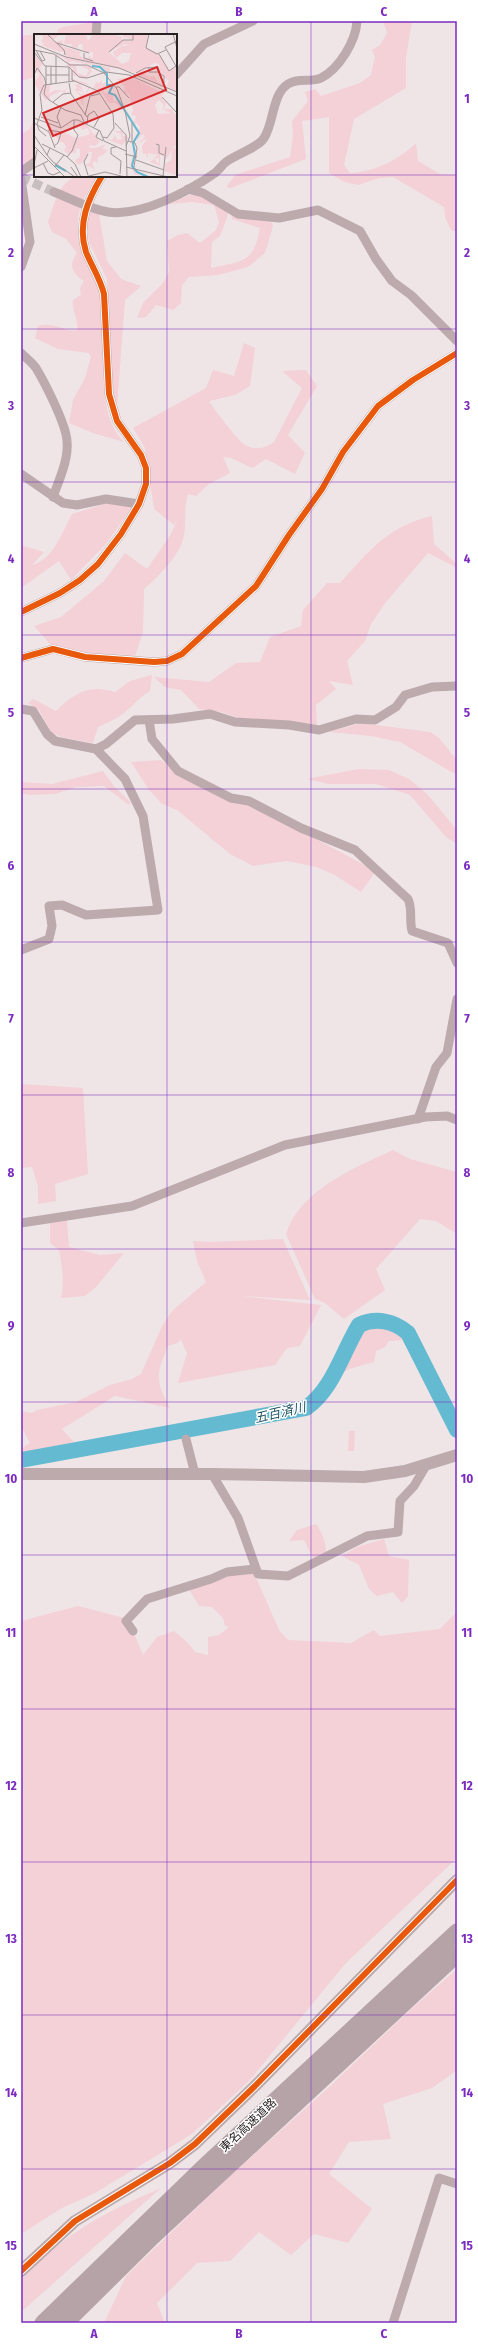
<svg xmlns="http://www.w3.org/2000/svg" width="478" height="2344" font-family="'Fira Sans Condensed','Noto Sans JP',sans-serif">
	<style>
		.green { fill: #f4d0d7 }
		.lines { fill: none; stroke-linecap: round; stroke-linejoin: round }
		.river { stroke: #64bad1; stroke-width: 16 }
		.minor-tunnel { stroke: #c7bec0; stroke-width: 9; stroke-dasharray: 9 4.5; stroke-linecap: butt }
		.minor { stroke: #bcaaad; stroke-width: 9 }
		.tertiary { stroke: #bcaaad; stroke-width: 12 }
		.motorway { stroke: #b6a3a8; stroke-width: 17 }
		.cycleway-casing { stroke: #fff; stroke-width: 8 }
		.cycleway { stroke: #e8590c; stroke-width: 6 }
		.grid { fill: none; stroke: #7b2cbf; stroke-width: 1; stroke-opacity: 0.55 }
		.labels { text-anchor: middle; stroke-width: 3; stroke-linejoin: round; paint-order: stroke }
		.street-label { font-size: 12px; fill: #292223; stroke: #fff }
		.water-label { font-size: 13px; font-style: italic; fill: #245663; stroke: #fff }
		.inset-river { fill: none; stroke: #64bad1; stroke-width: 2 }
		.inset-road { fill: none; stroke: #a09799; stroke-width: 1 }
		.view { fill: #d62828; fill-opacity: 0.15; stroke: #d62828; stroke-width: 2 }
		.inset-edge { fill: none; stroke: #292223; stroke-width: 2 }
		.neatline { fill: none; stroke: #7b2cbf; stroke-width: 1.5 }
		.grid-label { font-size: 13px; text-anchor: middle; font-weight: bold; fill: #7b2cbf }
	</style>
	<rect width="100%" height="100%" fill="#efe5e7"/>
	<!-- green -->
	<g class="green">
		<path d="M383,21h29l-6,37v30l-52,31 -10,46 6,8c25,-1 48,-13 66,-30l2,18 22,13 17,1v57l-6,-2 -6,-13 -1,-10 -51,-30 -14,1 -21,7 -14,-3 -15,-9v-56l-27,4 4,38 -75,29 -5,-1 9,-12 55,-18 3,-22 -1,-14 16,-20 -3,-9 10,-3 6,7 39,-13 11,-8 4,-18 -3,-7 8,-5 7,-12z"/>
		<polygon points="95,22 94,35 57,35 58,29 63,27"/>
		<polygon points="39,34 43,35 35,35 35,77 21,81 21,36"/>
		<polygon points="35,116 35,157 21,168 21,134 30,129"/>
		<path d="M77,176h20c-10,17 -20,30 -19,50 1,19 8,35 16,52 3,6 7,13 8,20 6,42 -10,113 22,144l-31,-9 -24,-10 4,-23 12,-22 6,-21 -2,-4 -31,-4 -23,-11 3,-12c18,-5 27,7 39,4 2,-11 -6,-20 -4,-30l8,-5 -1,-7 4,-7c-12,-8 -16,-16 -7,-28l-11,-14 -14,-7 -4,-10c7,-18 9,-38 29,-46z"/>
		<path d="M192,194l9,1 23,11 4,9 -8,21 -8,6 -1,26c30,-7 43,-4 49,-40l-28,-9 -1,-6 40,9 2,4 -8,27 -17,14 -30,8 -29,2 -7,8 -1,18 -8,7 -17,-5 -10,12 -9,1 6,-15 20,-20 6,-11 -2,-31 11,-6 9,-2 13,10 16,-13 3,-8 -5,-17 -22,-3 -23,2z"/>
		<polygon points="85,210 99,214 107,261 121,279 141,286 125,300 117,406 111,390 107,279 89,242"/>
		<path d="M244,343l11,5 -5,38 -15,9 -26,6c6,9 28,39 36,44 10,6 21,3 29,-3l28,-54 -20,-17 24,-1 11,16 -29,49 17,18 -10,21 -29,-15 -14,9 -21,-10 -8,-1 7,16 -21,11 -13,12 -8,-2c-5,15 -1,32 -5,46 -6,18 -25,37 -39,49l-1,43 -9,27 -24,-1 -58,-12 -18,-20 27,-9 43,-36 21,-28 22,16 24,-35 8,-19 -5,10 -20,-16 -9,-61 -12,-20 73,-40 7,-18 21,6z"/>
		<path d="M108,503h27l-29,41 -35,36 -12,-19 -38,27v-43l23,7 -12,13c21,-5 31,-34 40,-51z"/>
		<path d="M432,516l2,28 23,20v4l-29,-15 -42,49 -15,22 -6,17 -18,20 6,24 -24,-4 7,8 -20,16 1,23 -76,-9 -19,-7 -23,-3 -18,-19 -16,-3 -11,-10 55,5 27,-19 24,-1 10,-25 31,-11 2,-16 24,-27h13c29,-32 48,-57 92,-67z"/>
		<path d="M152,675l-2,16c-11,6 -17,15 -26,22 -8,6 -17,10 -26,14l-5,16 -32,-6 -10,-5 -12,-22 -11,-7 5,-4 23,12c19,-18 32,-27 59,-19l15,-11z"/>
		<polygon points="361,723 430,732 439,738 457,760 457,775 400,742 371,736 329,732"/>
		<polygon points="161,760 180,776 250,804 376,871 361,892 333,874 316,867 287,861 253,866 230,854 177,810 162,804 149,790 131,762"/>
		<polygon points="358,769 389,770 409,779 427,794 457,830 457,844 446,837 410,795 376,784 329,784 307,779"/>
		<polygon points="103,771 114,786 130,802 129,805 104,786 76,787 55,794 30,795 21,793 21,782 52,784"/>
		<polygon points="21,1084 83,1088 88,1174 55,1184 56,1201 38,1204 38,1186 32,1167 21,1168"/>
		<path d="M393,1150l17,9 47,13v62l-21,-13 -16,-2 -44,50 9,21 -41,29 -19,-16 -10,-4 -29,-65c14,-44 68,-66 107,-84z"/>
		<path d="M67,1220l2,27 31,8 24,-2 -28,34 -11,9 -24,2c4,-17 1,-31 -2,-48l-9,-7v-20z"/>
		<path d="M283,1239l27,61 -69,-4 80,9 -21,41 -13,2 -12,17 -97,18 9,-30 -6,-13 -4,3 -9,3c-12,29 -13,34 2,62l-55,-12 -53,33 12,13 -53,11v-4l9,-6 -7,-13 -2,1v-20l11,2 5,-3 39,-8 34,-17 22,-6 9,-5 21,-48 11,-16 33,-28 -9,-21 -4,-20 18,1z"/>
		<path d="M367,1325l25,3 11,5v7l-14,1 -4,6 -9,4 -2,11 -25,7 -8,5c-3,-15 14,-41 26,-49z"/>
		<polygon points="349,1431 355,1431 354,1451 348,1451"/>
		<path d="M316,1524c6,8 11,20 10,31l-13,3 -9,-18 -15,1 8,-11z"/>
		<polygon points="384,1539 389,1556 409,1560 408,1596 402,1603 393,1592 377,1596 369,1589 359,1565 342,1556 357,1547"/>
		<polygon points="227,1572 254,1573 279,1630 288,1640 351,1643 374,1630 380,1636 440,1629 457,1612 457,1858 345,1964 250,2080 192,2134 95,2193 62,2208 21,2234 21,1621 78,1606 128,1619 143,1655 157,1637 174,1631 188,1643 195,1652 208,1655 208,1637 219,1635 229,1627 225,1626 223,1618 212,1607 199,1606 190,1591 206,1581"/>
		<polygon points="457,1969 457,2070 432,2088 383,2104 391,2139 349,2142 329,2174 372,2209 348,2243 314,2234 291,2255 259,2232 230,2261 197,2263 157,2303 165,2323 104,2323 126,2276 229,2177 326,2090 409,2011"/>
		<path d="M161,2188l-140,124v-32c44,-47 82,-67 140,-92z"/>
	</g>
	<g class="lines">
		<!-- river -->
		<path class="river" d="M21,1460l285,-52c27,-19 36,-55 53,-83 17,-8 35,-4 49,8l49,97"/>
		<!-- minor-tunnel -->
		<polyline class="minor-tunnel" points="21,177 54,192"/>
		<!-- minor -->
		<g class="minor">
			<polyline points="96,35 97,21"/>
			<polyline points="176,75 204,44 253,21"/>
			<polyline points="21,172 35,162"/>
			<polyline points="21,179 30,242 21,267"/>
			<polyline points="188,189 203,193 238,214 279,218 318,210 360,231 376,259 392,281 411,295 457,341"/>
			<path d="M54,192c18,7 35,17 54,20 33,5 81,-21 107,-39 4,-3 7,-8 11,-11 9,-7 33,-15 38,-24 10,-15 8,-44 24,-54 11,-7 23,-1 33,-6 18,-9 35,-37 36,-57"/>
			<path d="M21,353c5,5 11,9 15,15 9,15 30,56 31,73 2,18 -8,39 -14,56"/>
			<polyline points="21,474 63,503 77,505 106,499 139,504"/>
			<path d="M21,612l39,-19 20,-13 18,-16 23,-30 18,-30 7,-20v-16l-5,-13 -24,-34 -8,-27 -5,-100c-4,-16 -12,-27 -18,-42 -9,-28 2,-53 16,-76"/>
			<polyline points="21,658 53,649 85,657 154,662 167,661 182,654 256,586 289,535 322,489 343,452 378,406 413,380 457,353"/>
			<polyline points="21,709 33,711 47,734 55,741 96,749 106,744 135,720 173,719 210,714 235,722 289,725 319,730 356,719 375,720 396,707 405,695 432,687 457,686"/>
			<path d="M149,720l3,19 26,32 53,27 18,3 52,27 54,22 53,49c5,11 1,20 4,32l36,12 9,20"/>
			<polyline points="21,950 49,939 52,926 49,906 62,905 86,915 158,910 143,816 125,779 96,749"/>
			<polyline points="418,1119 436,1067 447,1053 457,999"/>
			<polyline points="21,1223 132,1206 285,1145 425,1117 447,1116 457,1120"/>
			<polyline points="186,1439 195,1474"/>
			<polyline points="212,1474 238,1518 258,1574 288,1576 367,1536 398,1532 400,1501 414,1486 427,1464"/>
			<polyline points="133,1631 126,1621 147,1599 211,1579 227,1572 255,1569"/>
			<polyline points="393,2323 439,2178 457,2184"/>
		</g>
		<!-- tertiary -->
		<g class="tertiary">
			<polyline points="21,1474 212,1474 364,1477 405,1471 457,1455"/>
			<polyline points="21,2271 75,2221 170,2163 195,2144 255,2086 457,1880"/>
		</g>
		<!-- motorway -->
		<g class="motorway">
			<polyline points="43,2323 206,2165 457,1932"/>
			<polyline points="65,2323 153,2236 457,1954"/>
		</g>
		<!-- cycleway casing -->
		<g class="cycleway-casing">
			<g id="cycleway">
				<path d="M21,612l39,-19 20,-13 18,-16 23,-30 18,-30 7,-20v-16l-5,-13 -24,-34 -8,-27 -5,-100c-4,-16 -12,-27 -18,-42 -9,-28 2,-53 16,-76"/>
				<polyline points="21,658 53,649 85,657 154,662 167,661 182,654 256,586 289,535 322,489 343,452 378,406 413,380 457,353"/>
				<polyline points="21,2271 75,2221 170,2163 195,2144 255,2086 457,1880"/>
			</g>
		</g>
		<!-- cycleway -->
		<use href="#cycleway" class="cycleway"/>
	</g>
	<!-- grid -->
	<path class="grid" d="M167,21v14M311,21v2302M21,175h14M176,175h281M167,176v2147M21,329h436M21,482h436M21,635h436M21,789h436M21,942h436M21,1095h436M21,1249h436M21,1402h436M21,1555h436M21,1709h436M21,1862h436M21,2015h436M21,2169h436"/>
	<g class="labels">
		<!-- street labels -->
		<g class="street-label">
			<text transform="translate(248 2125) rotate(-43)" y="4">東名高速道路</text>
		</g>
		<!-- water labels -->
		<g class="water-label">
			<text transform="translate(280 1412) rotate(-13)" y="5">五百済川</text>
		</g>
	</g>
	<!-- overview -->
	<g transform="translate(34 34)">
		<rect width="143" height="143" fill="#efe5e7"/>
		<path d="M8,0h18l-6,5 -5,-1 7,4 7,-2 -1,6 19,6 -2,3 4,3h6l-1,-3 5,4v-7l-6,1 -4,-3v-7l-1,6v-5h-3l-2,5 -6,-3 1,-2h-8l2,-10h20l2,7 6,-7h18l10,3v3l9,1 1,-2 -9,-2v-3l25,1 -2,12 13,7 10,16 8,-4v4l-3,2 3,-1v20l-45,-19 -66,-16 -2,-5 -4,1 -19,-7 4,-1 -4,-3 2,-2zM90,10l6,1 -8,1 -9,6 3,6 6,-5h9l-2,8 -7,3 -13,-12zM120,29l5,1 1,9 9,8 -2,5 -9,-4 -4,-6 -5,1 -7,-5zM0,20l9,10 -3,3 4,17 6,1 -1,9 6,-4 9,1 3,-4 -2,4 2,3 -6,-3 -11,5v5l-4,-2v2l-12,-18 6,-8 -5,-7zM21,20l64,16 -9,-2v4l-8,-1 -2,-4h-8v-2l-20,-4 -4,2 22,3 2,5 -6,8 -13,-4v4l13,4 4,4 -7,14 1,5 -2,-4 2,-9 -6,-7 5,8 -1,12 -2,-10 -4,-5 6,4v-3l-8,-2 3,-2 -2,-3 5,-1 5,11 4,-9 -16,-6 -1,-1 1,-11 -6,-2 -1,-7zM42,32h5l8,4 -3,6 -9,-3zM97,43l30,15h4l12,2 -12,-2 -4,5 5,7 -3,5h9l2,5h3v32h-5l5,3 -1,26 -12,-4 1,-7 6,-4 1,-9 -8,10v-5l-4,-1v11l-10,-4 4,-3 5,5v-7l-3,2h-2l4,-4 -10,-2v6l-2,-5h-3l-1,-8 6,-8 -11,6 8,-7 -2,-3 -10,9 5,12 -5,4 -1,6 3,5 15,7 -16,-3 -4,-10 4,-10 -1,-11 6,-9 -11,-18 -2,-6 -1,-2 2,3 6,10h2l1,6 4,3v-3l-5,-6 1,-5 -5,-1 2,-4 -4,-17 -5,-1 1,-6 -8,-8zM125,66l5,5 -2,4 9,4 -13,1 -3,-9zM68,46v4l4,-2 1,3 -4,7 10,4 1,6 3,-2 6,7 -2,2 -5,-6h-7l-9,-13h-6v4l-3,1 5,-13 3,1zM41,87l12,4 7,10 4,-3 -2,5 4,5 -5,4 -5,-1 -1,3h7l10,-4 -4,5 6,1 -5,5 -5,2 -1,6 -2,-2 -3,2 2,5 -1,3v-3l-8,-3 5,-2 2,-11h-3l-5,10 -6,3 -3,-5 5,-3v-8l-4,-1 -1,6 -2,-2 -4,2 -5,-3 2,-4 -2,-4 -5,-2 -7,-10 12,1 11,6 13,-3 2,-3 -3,-4 -5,2 -2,-4 -4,5 3,-8zM79,97h9l1,5 6,1 -7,8 -16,-6 6,1 3,-5 2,5 5,-1 -1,-5z" fill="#f4d0d7" fill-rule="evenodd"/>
		<path class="inset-river" d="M58,32l8,1 7,7v11h6l-4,8 6,2 24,38 -6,10 2,11 -3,12 5,6 11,5M21,131l11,6"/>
		<path class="inset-road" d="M13,0l17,16 1,5M115,0l-3,14 11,6 9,-4M139,0l4,14M143,7l-12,6 12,21M23,9l32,10M0,10l32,13 53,11 58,24M0,16l20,4 16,11h17l17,8 13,16 8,22 5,25 -4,10M2,16l6,11 3,-1 -5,-9M0,18l11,14 24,1 10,10 8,1 19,-6 23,3 48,21M75,18l14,-12h10v-6M50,19v5l9,3M125,20l10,17 7,-5M12,32v18M17,33v18M35,33v14M115,34v4h10M38,36v10l26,11 15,23 1,14 -7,10 -4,-1M1,39l2,-5 7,9 2,7 -2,10 5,6 16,10 16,5 4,9M102,39l9,-5 13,-1 2,7 4,2v7M12,41h23M22,49v-28M35,49l2,11 16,23M82,53h3l10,11M128,63l15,16M19,68l10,-8 8,-1M27,73l-4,10 4,11M51,81l5,-19 9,-2M7,83l17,6M0,84l27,10 12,-8h5l22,11 4,10 22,10M0,89l15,9 6,16M81,89l11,12 1,42M3,90l5,-14 -2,-16 4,-9 30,-4M3,90l2,6 7,6M53,90l1,-9 6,-4 5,7 -5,9M14,96l13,2 13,-4M65,96l-3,7 7,4M0,101l13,20M94,107l7,2 2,5 -3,19M98,108v-19M8,110l24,12 9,8 6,13M122,110l3,1v8l5,2M0,112l31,31M20,112l4,-3 3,-10M82,113l-5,1v6l10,7 -1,13M16,114l-3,7 6,7 22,15M54,120l-4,8 4,13M91,120l12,3M33,123l5,-6 6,-16 -4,-5v-10M102,126l28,10M9,129l5,10 5,2 7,-3M0,131l3,-15M21,132l9,-11M37,133l7,10M92,133l42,10M0,134l14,-7M129,142l3,-29M51,143l20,-5 20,5"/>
		<path class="view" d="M123,33l9,23 -113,46 -10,-23z"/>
		<rect width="143" height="143" class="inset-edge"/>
	</g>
	<!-- border -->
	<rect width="478" height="2344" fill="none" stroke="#ffffff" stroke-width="44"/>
	<rect x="22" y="22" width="434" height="2300" class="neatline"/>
	<g class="grid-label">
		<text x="94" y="16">A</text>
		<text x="239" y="16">B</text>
		<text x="384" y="16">C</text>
		<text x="11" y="103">1</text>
		<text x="467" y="103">1</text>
		<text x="11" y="257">2</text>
		<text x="467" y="257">2</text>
		<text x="11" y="410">3</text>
		<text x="467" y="410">3</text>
		<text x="11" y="563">4</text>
		<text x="467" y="563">4</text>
		<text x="11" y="717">5</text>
		<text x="467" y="717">5</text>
		<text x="11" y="870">6</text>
		<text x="467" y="870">6</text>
		<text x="11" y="1023">7</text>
		<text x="467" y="1023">7</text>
		<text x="11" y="1177">8</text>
		<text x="467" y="1177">8</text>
		<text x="11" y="1330">9</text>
		<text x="467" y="1330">9</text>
		<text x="11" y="1483">10</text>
		<text x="467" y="1483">10</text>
		<text x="11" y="1637">11</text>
		<text x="467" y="1637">11</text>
		<text x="11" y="1790">12</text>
		<text x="467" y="1790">12</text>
		<text x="11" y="1943">13</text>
		<text x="467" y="1943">13</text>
		<text x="11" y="2097">14</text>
		<text x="467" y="2097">14</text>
		<text x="11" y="2250">15</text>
		<text x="467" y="2250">15</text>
		<text x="94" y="2338">A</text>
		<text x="239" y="2338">B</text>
		<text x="384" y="2338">C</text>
	</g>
</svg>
